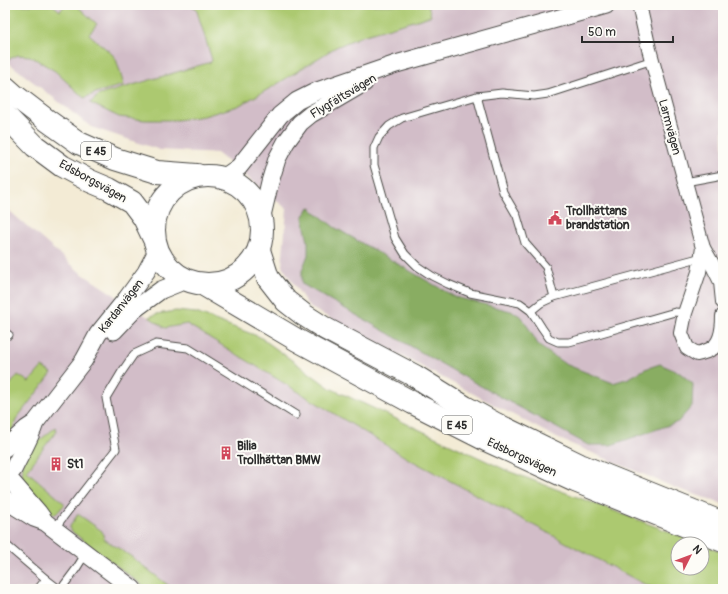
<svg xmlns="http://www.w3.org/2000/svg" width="728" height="594" font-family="Pangolin,sans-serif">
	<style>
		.industrial { fill: #d2bdc8 }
		.green { fill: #acc970; stroke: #6c7a4e }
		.forest { fill: #89ad62; stroke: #5a6c46 }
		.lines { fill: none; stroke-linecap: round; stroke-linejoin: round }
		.service-casing { stroke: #494844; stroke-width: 9 }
		.minor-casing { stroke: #494844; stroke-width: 16 }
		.tertiary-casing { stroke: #494844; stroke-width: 19 }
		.trunk-casing { stroke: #494844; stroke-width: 24 }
		.service { stroke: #fff; stroke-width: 7 }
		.minor { stroke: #fff; stroke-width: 14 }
		.tertiary { stroke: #fff; stroke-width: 17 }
		.trunk { stroke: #fff; stroke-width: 22 }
		.labels { text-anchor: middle; stroke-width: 4; stroke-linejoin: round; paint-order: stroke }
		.shield { fill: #fdfcf7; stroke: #6a6a68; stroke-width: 1 }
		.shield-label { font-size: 11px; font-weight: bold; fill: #2b2b2b }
		.street-label { font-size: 12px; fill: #2b2b2b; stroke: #fdfcf7 }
		.poi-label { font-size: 12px; font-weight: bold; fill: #2b2b2b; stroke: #fdfcf7; text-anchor: start }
	</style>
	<rect width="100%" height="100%" fill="#fdfcf7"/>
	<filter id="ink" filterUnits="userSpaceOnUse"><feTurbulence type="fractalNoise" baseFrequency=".025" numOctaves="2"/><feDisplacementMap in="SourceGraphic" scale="8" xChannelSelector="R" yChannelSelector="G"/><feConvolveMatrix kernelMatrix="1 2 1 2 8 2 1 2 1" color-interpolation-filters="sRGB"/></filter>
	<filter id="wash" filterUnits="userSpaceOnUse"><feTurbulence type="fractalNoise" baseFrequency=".012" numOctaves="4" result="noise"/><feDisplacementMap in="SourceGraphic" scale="16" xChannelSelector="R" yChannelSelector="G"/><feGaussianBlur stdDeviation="0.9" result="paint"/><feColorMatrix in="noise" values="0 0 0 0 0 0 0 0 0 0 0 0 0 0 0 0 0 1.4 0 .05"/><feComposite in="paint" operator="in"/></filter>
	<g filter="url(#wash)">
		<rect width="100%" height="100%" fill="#f3ebd5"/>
		<!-- industrial -->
		<g class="industrial">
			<polygon points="5,5 723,5 723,504 676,488 557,438 309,307 282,266 287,209 217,153 160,150 91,127 5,60"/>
			<polygon points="5,207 81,273 165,328 187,324 407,458 646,585 657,589 5,589"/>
		</g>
		<!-- green -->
		<g class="green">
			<polygon points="5,5 53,5 60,11 65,5 76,5 97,24 89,34 113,55 116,59 124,85 98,92 84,98 55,71 30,56 18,55 5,61"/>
			<polygon points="189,5 428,5 431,16 362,36 336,47 274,86 238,106 204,116 177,120 145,120 119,117 90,103 99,95 211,62 212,60 196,8"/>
			<polygon points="176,311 196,313 260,337 330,388 508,471 702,544 678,544 678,568 702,568 702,544 723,552 723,589 657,589 646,585 407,458 187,324 165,328 149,317 157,314"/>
			<polygon points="42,367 52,373 17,418 10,436 5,440 5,391 18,375 29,382"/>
			<polygon points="56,427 57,431 42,450 27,471 65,504 56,514 48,513 27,491 22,478 23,460 30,448"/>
			<polygon points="78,514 102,531 104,539 129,555 173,589 147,589 71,531 69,528"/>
		</g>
		<!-- forest -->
		<polygon class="forest" points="309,207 334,227 455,297 511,311 522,317 539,346 565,364 613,383 629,378 645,369 660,364 680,373 693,384 692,406 678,422 611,445 588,445 468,379 302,284 302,270 308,255 308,242 303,218"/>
	</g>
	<g filter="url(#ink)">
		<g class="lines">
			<!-- service casing -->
			<g class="service-casing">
				<g id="service">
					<polyline points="653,60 548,94 534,96 502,93 477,96 402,118 389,126 379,137 374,148 374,165 395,238 405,254 417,266 432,276 448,284 470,293 520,303 531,311 542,328 549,338 558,342 569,342 584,338 675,312 685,313"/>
					<polyline points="477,96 503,192 517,216 525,243 546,267 554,297"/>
					<polyline points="685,182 723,175"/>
					<polyline points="531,311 541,303 554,297 702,257"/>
					<polyline points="5,332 9,335"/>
					<polyline points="54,529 116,449 106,398 121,373 134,354 156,344 188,348 296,415"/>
					<polyline points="5,544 46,579 38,589"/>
					<polyline points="46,579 59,589"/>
					<polyline points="61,589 76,569 86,553"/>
				</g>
			</g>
			<!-- minor casing -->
			<g class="minor-casing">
				<g id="minor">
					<polyline points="639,5 649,49 703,248 711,262 721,282 723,302"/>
					<path d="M703,248l-4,24 -14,41 -4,20 6,15 10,6c4,-1 8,-2 12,-4 13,-5 14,-22 14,-34"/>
				</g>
			</g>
			<!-- tertiary casing -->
			<g class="tertiary-casing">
				<g id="tertiary">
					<polyline points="223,178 239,167 280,115 297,101 317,91 396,64 606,5"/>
					<polyline points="261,220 270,182 277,159 286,142 300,123 311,114 364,83"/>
					<polyline points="114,331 135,309 161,290 186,280"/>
					<polyline points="5,448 26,429 32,425"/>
					<path d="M13,470c7,-15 17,-31 22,-47l49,-63 14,-26 29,-36 19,-26 11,-21"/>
					<polyline points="12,482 38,512 43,519"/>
					<polyline points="5,500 34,518 45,522 133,589"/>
				</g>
			</g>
			<!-- trunk casing -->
			<g class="trunk-casing">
				<g id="trunk">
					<polyline points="5,87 14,95 48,121 79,143 115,159 157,172 197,175"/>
					<polyline points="5,115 35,146 62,166 90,181 109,189 132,202 144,218 154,239"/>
					<circle cx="208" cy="230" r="54"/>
					<polyline points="259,250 268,278 286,301 304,315 326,329 415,376 465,407 494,423 580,465 723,523"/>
					<polyline points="204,285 297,340 413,403 486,440 575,481 723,541"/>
				</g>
			</g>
			<!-- service -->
			<use href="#service" class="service"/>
			<!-- minor -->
			<use href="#minor" class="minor"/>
			<!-- tertiary -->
			<use href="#tertiary" class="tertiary"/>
			<!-- trunk -->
			<use href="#trunk" class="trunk"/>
		</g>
	</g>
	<!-- icons -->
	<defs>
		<g id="civic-bare" transform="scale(1.08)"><path d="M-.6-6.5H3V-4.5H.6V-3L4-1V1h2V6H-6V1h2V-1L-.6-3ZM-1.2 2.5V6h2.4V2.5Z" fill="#d1495b" stroke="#fdfcf7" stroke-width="2.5" paint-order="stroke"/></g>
		<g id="building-bare" transform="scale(1.08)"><path d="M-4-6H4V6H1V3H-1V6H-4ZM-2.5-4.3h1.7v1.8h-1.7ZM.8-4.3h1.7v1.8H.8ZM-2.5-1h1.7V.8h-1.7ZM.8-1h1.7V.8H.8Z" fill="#d1495b" stroke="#fdfcf7" stroke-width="2.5" paint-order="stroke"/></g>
	</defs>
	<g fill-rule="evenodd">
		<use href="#civic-bare" x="555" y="218"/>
		<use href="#building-bare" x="226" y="453"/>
		<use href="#building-bare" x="56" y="464"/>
	</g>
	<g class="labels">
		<!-- shield labels -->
		<g class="shield">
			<rect x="81" y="142" width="30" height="18" rx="3"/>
			<rect x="442" y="416" width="30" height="18" rx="3"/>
		</g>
		<g class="shield-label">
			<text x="96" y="155">E 45</text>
			<text x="457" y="429">E 45</text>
		</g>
		<!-- street labels -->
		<g class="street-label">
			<text transform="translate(343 96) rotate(-31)" y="4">Flygfältsvägen</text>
			<text transform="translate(670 127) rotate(75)" y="4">Larmvägen</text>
			<text transform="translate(93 181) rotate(29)" y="4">Edsborgsvägen</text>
			<text transform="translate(121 306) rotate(-52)" y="4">Kardanvägen</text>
			<text transform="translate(522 457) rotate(25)" y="4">Edsborgsvägen</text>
		</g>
		<!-- poi labels -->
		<g class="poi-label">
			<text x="566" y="215">Trollhättans<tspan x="566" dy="14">brandstation</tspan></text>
			<text x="237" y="450">Bilia<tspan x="237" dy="14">Trollhättan BMW</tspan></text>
			<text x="67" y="468">St1</text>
		</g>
	</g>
	<!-- margin -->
	<rect width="728" height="594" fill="none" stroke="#fdfcf7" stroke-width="20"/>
	<!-- north arrow -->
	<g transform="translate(690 556) rotate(48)"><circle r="19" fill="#fdfcf7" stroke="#a9a8a5"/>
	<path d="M0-3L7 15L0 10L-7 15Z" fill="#d1495b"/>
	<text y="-6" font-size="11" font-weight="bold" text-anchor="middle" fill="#2b2b2b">N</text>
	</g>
	<!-- scale -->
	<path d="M582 36v6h91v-6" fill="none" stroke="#2b2b2b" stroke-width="2"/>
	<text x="588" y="36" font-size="12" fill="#2b2b2b" stroke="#fdfcf7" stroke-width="3" paint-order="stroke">50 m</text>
</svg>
